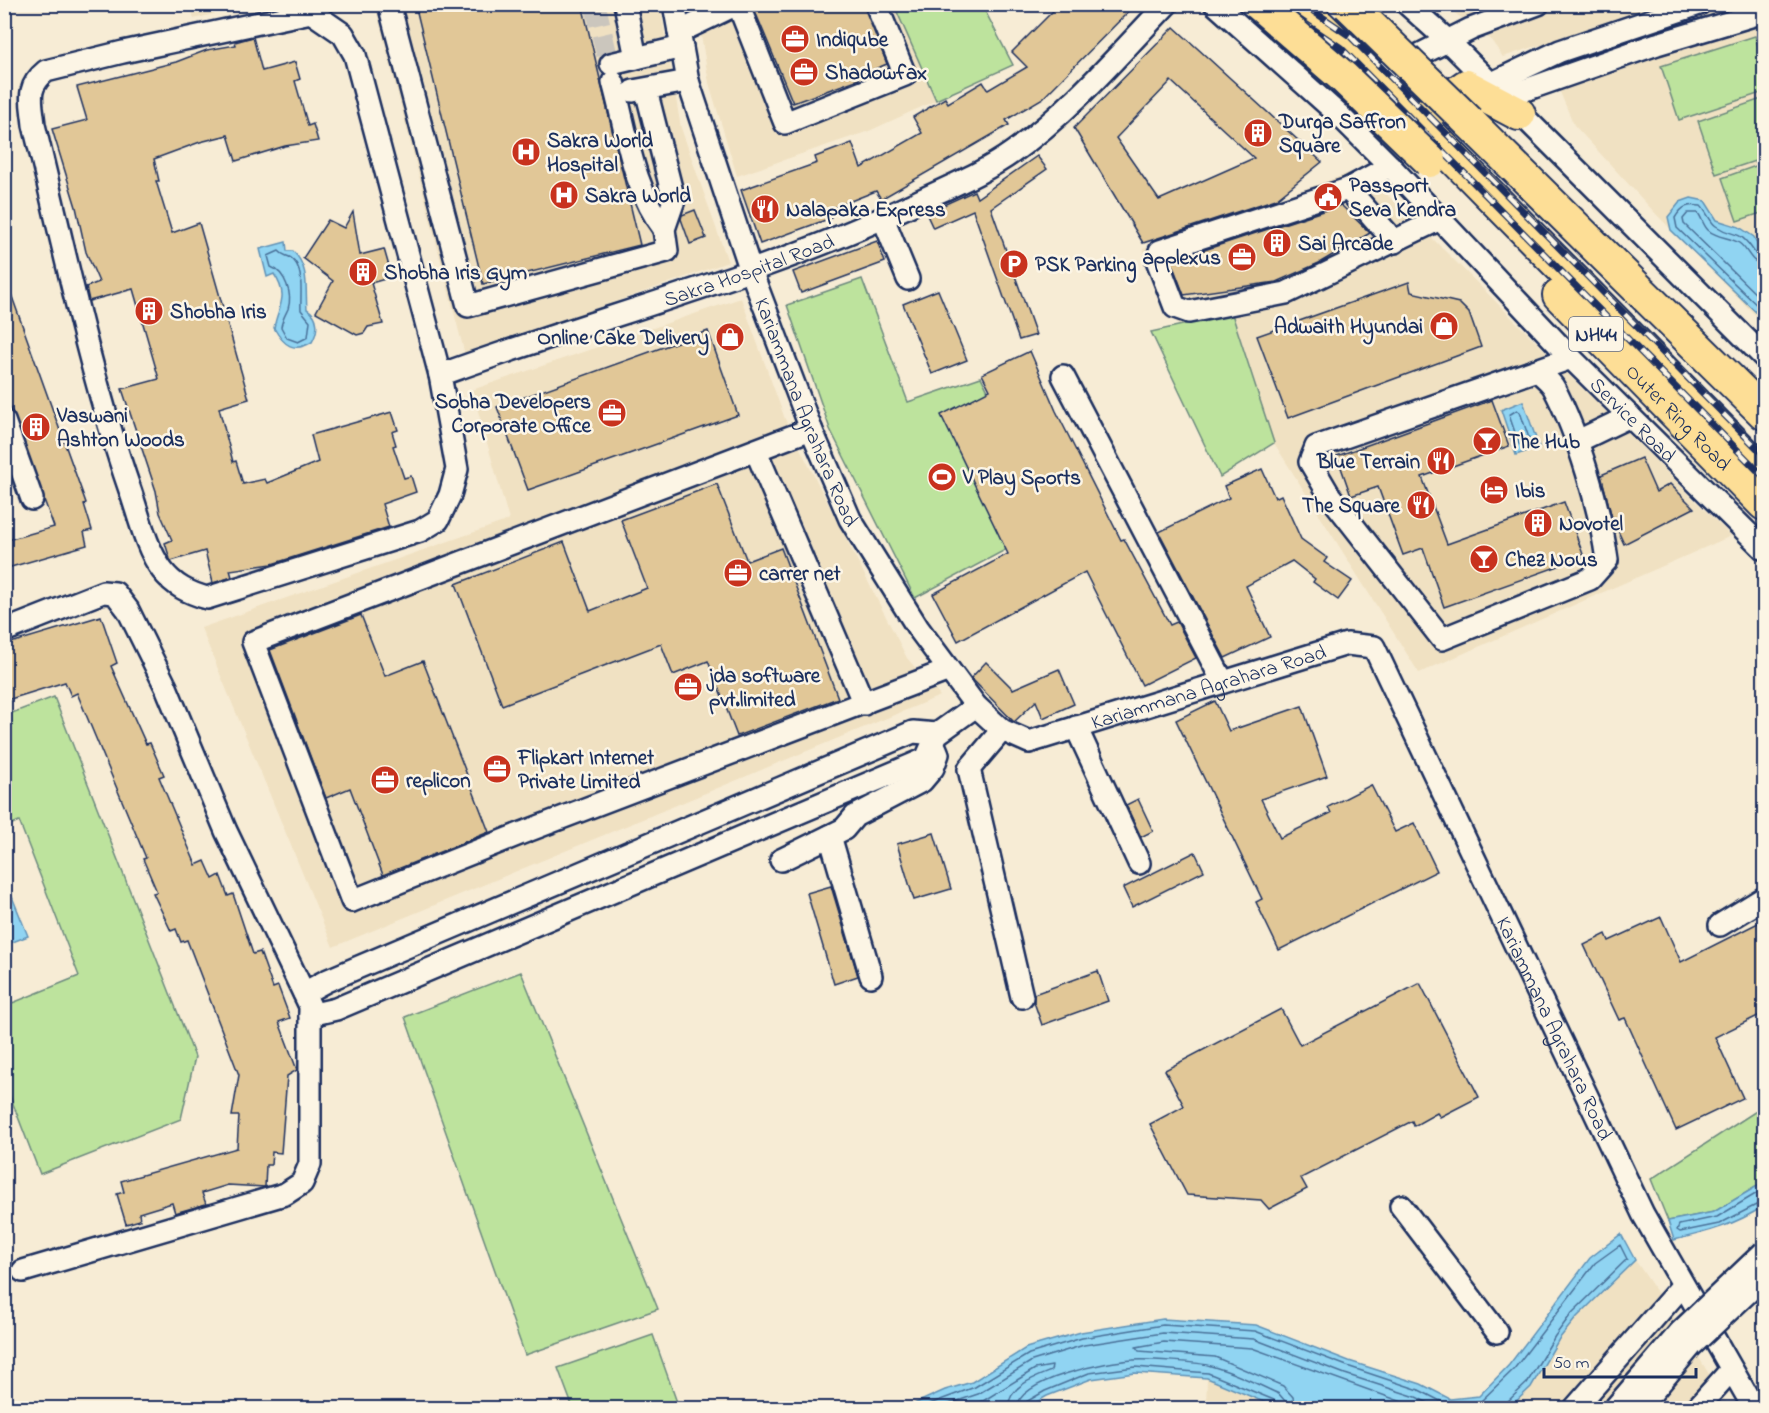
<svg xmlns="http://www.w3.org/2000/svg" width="1769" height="1413" font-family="'Indie Flower',sans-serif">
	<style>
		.built { fill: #f0e1c2 }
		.green { fill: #bde39d; stroke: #6c897e; stroke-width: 1.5 }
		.water { fill: #90d4f2; stroke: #6192b7; stroke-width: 1.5 }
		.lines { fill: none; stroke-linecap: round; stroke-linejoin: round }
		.shore { stroke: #4a7199; stroke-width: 1.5 }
		.building { fill: #e1c797; stroke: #1b2f5e; stroke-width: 1.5; fill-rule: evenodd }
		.minor-tunnel { stroke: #cbc6bd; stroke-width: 21; stroke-dasharray: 21 10; stroke-linecap: butt }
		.minor-casing { stroke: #1b2f5e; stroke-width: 26 }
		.highway-casing { stroke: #1b2f5e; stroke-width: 36 }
		.minor { stroke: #fcf5e5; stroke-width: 21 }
		.highway { stroke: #fdde96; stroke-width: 32 }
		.rail-casing { stroke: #1b2f5e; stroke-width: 7 }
		.rail { stroke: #fcf5e5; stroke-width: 4.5; stroke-dasharray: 14; stroke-linecap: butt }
		.minor-bridge-casing { stroke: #1b2f5e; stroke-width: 26; stroke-linecap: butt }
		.highway-bridge-casing { stroke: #1b2f5e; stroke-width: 36; stroke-linecap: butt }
		.minor-bridge { stroke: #fcf5e5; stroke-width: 21 }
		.highway-bridge { stroke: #fdde96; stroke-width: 32 }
		.labels { text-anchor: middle; stroke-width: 5; stroke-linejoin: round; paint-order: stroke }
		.shield { fill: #fcf5e5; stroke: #5e6a86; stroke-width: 1.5 }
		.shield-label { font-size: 20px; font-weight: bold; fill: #1b2f5e }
		.poi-label { font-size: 21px; font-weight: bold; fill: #1b2f5e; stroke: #fcf5e5; text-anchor: start }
		.street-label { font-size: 21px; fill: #1b2f5e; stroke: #fcf5e5 }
	</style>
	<rect width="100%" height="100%" fill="#f7ecd5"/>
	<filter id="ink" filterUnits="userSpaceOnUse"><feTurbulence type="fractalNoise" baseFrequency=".0167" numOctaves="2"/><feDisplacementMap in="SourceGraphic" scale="12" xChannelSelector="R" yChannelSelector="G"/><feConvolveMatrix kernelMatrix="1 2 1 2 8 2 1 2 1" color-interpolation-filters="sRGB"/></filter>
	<g filter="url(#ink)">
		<!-- built -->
		<g class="built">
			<polygon points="190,5 190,4 247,5 194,19"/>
			<polygon points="375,5 660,5 681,128 728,262 465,355"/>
			<polygon points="696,5 982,5 1013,65 869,131 737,176 709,83"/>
			<polygon points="1444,5 1764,5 1764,324 1656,214 1574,125 1540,45 1503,57 1491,40"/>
			<polygon points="1360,169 1424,230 1731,536 1419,673 1274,443 1233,315 1179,326 1143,249"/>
			<polygon points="741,298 785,419 907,658 940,696 333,947 201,628 509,520 472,390"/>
			<polygon points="1635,1260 1672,1314 1730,1408 1509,1408 1531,1387 1559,1339 1577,1317"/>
			<polygon points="1207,1378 1278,1408 1206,1408"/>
		</g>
		<!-- green -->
		<g class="green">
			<polygon points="894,5 982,5 1013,65 936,100"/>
			<polygon points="1755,36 1764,66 1764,92 1679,120 1661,66"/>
			<polygon points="1764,98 1764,158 1716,174 1698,121"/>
			<polygon points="1764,163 1764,212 1737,221 1722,178"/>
			<polygon points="862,279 908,402 981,377 1054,524 915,598 830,429 787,305"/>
			<polygon points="1232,314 1274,443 1220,477 1151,332"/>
			<polygon points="54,697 195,1057 181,1119 40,1174 5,1083 5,1006 79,976 19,821 5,827 4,716"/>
			<polygon points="521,972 658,1309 525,1355 405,1017"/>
			<polygon points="1764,1106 1764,1182 1714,1212 1668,1221 1651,1179"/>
			<polygon points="653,1335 679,1408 573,1408 558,1368"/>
		</g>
		<!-- water -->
		<g class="water">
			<polygon points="1691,198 1705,201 1717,220 1739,227 1754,237 1759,248 1764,251 1764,320 1671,230 1668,217 1680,202"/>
			<path d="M286,242l1,9h6c17,17 12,37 14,58 12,7 12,21 5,33 -18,11 -28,4 -38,-14 4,-23 16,-30 0,-54l-7,3 -7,-28z"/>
			<polygon points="1523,401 1539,447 1516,455 1501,410"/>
			<polygon points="4,877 28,936 5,945 4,945"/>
			<path d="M1764,1182v24c-29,19 -56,26 -90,34l-6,-19 46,-9z"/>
			<polygon points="1621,1234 1635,1260 1577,1317 1559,1339 1531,1387 1509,1408 1278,1408 1207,1378 1135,1373 1091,1379 1047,1396 1026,1408 905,1408 945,1390 972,1382 1026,1348 1081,1332 1163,1319 1256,1325 1349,1361 1421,1384 1450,1399 1479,1396 1509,1365 1590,1258"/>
		</g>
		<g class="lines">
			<!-- shore -->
			<g class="shore">
				<path d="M279,251c4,5 7,4 12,7 14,9 9,38 10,52l9,11 -2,16 -10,5 -11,-4 -6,-11c1,-7 4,-12 7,-18 5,-15 -3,-37 -17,-42l-3,-11z"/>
				<path d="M1764,256l-9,-3c-18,-27 -18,-13 -39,-27 -6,-4 -9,-14 -15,-20 -13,-2 -19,0 -26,12l2,10 87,84"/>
				<path d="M1764,264c-15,-1 -14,-13 -25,-21 -9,-6 -22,-5 -31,-13 -5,-5 -6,-12 -10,-17h-10l-5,6 1,5 80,78"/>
				<polygon points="1517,410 1520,412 1530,441 1522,446 1519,444 1509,415"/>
				<polyline points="1764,1189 1717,1217 1679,1225 1677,1230 1680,1232 1719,1224 1764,1201"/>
				<polyline points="919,1408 975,1387 1029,1354 1082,1338 1163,1325 1255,1331 1347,1366 1419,1390 1448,1405 1481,1401 1514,1369 1595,1263 1620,1245 1627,1259 1572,1313 1555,1336 1527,1383 1507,1402 1505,1408"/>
				<polyline points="937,1408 978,1394 1032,1361 1084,1345 1163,1333 1254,1339 1345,1374 1416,1397 1438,1408"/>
				<path d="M962,1408l21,-7 52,-32 17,-3 -1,5c-18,7 -42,15 -43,37"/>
				<path d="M1017,1408c1,-29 92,-47 116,-48 13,-1 67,2 78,6 23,6 46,18 68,28l6,7 1,7"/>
				<polyline points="1024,1408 1026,1402 1045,1391 1089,1373 1135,1367 1208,1373 1274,1400 1278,1408"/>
				<polyline points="1295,1408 1293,1397 1283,1386 1215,1357 1139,1351 1136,1347 1164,1342 1252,1348 1419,1408"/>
			</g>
		</g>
		<!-- building -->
		<g class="building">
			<polygon points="415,4 582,4 640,245 483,284"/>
			<polygon points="752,4 864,4 887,64 858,76 859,79 793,103"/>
			<polygon points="1060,4 1136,4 1043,98 1006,120 1009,125 881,199 876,191 828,210 831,218 760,244 741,190 817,163 815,157 852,143 861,168 922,133 913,117 945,98 948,103 983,82 988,90 1027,67 1012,52"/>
			<path d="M1174,27l148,135 -46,37 -133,44 -69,-115zM1171,81l83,77 -95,42 -43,-62z"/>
			<polygon points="253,37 262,71 295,62 300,79 295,81 308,126 313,124 318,141 285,146 236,161 228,135 200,142 154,159 159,181 156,181 172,233 199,223 249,399 219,408 233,462 236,461 243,484 265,479 267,483 318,462 311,435 392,412 398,430 392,432 396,445 393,446 404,478 411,476 416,492 382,504 389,527 272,564 230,570 232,577 213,583 205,551 171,561 170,559 165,543 172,540 160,513 156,491 122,389 159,379 133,289 89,301 86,287 99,282 86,252 76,207 52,129 87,120 77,87 176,62 207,50 236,45 235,42"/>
			<polygon points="1037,156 1047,169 991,208 1036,335 1019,340 973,210 933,228 926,213 974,191 977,198"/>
			<polygon points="1341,205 1370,233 1319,263 1276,282 1184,295 1171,261"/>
			<polygon points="695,210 706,238 690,244 681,219 682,215"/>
			<polygon points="353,212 360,255 384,249 392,277 371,283 383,324 368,327 364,333 357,335 316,312 333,281 303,258 328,220 344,228"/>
			<polygon points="877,241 885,262 801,293 793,272"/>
			<polygon points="6,280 86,503 84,504 92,530 84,532 87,545 4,569 4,541 54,527 4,390"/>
			<polygon points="1409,282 1411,292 1459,303 1469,313 1481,347 1288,418 1257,336"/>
			<polygon points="938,290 967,360 932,374 903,304"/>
			<polygon points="708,331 738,415 528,490 497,407"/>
			<polygon points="1030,351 1056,411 1121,540 1124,539 1170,625 1177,622 1196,658 1142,685 1085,572 958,641 933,594 1008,554 941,415 990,390 982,374"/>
			<polygon points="1492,400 1509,446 1422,477 1447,544 1564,502 1584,557 1444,607 1423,548 1403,555 1378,487 1351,496 1337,456"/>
			<polygon points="1641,458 1656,492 1670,484 1694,508 1624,544 1612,518 1601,475"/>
			<polygon points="1262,469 1275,498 1281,495 1301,539 1327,558 1324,562 1352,581 1338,600 1313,582 1315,579 1292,561 1246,586 1270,637 1225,658 1159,532 1229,498 1224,486"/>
			<polygon points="717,484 747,561 781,548 838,698 737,736 708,661 673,675 661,644 502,705 456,584 564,542 590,611 647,588 621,520"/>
			<polygon points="361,615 385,676 423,661 489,832 383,875 350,788 326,798 270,650"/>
			<polygon points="101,616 117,663 111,666 146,744 150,743 164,775 159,777 196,865 205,861 213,879 220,875 228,896 233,894 253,954 260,952 273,988 278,986 290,1018 279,1022 297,1070 287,1076 281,1153 272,1152 271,1165 266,1165 265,1187 228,1185 202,1193 206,1204 175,1213 172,1203 139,1213 140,1220 126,1224 117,1194 124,1192 121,1181 237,1148 239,1116 232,1116 239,1075 187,940 181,942 176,929 171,931 153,893 157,892 143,859 146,858 77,693 71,696 65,682 4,701 4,645"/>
			<polygon points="986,662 1013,689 1059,669 1074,704 1043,718 1036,701 1014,722 971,678"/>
			<polygon points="1215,701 1229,731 1302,706 1327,776 1261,799 1280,838 1331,813 1328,807 1371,785 1395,832 1414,823 1437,871 1279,950 1256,902 1262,899 1176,720"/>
			<polygon points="1138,799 1153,831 1141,837 1126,805"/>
			<polygon points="934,833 951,889 914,900 897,844"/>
			<polygon points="1195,852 1204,871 1132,907 1123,888"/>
			<polygon points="831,886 858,976 834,984 807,893"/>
			<polygon points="1661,917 1681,962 1764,920 1764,1013 1715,1037 1743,1098 1676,1130 1625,1018 1619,1020 1584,945 1606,934 1609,941"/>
			<polygon points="1098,971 1108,1001 1042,1025 1034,1002 1034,994"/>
			<polygon points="1420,983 1479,1097 1440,1117 1437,1113 1414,1126 1412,1121 1301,1178 1307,1189 1269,1209 1261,1200 1187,1195 1150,1124 1184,1106 1165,1070 1281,1009 1300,1045"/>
		</g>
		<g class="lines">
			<!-- minor-tunnel -->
			<polyline class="minor-tunnel" points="595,4 613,81"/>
			<!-- minor casing -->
			<g class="minor-casing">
				<g id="minor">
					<polyline points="389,4 468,306 667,251 664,229 674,200 646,90"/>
					<polyline points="625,4 636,58"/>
					<path id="s1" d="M674,4l14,77 63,190 60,158 39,90 68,109 58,78 26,24 27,12 318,-98 27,3 269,567 111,194"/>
					<polyline points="738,4 785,123 905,75 876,4"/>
					<path id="s2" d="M1215,4l123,110 52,52 181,192 193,191"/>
					<polyline points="1407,4 1447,40 1764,357"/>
					<path d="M311,12l32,22 12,21 85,320 17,94 -7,26 -12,25 -18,11 -213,67c-18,-5 -33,-12 -45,-28 -16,-22 -23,-54 -32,-80 -41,-118 -66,-243 -96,-365 -2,-23 -9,-37 12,-54l77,-19z"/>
					<polyline points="679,32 737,4"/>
					<polyline points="611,64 682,47"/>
					<path d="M613,82c14,50 19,105 51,147"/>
					<polyline points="1490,84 1560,51 1699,4"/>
					<polyline points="1366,86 1373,78 1471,29 1538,4"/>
					<polyline points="633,91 688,81"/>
					<polyline points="1502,98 1657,44 1764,12"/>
					<polyline points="1390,166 1348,189 1160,251 1157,260 1175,307 1189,312 1286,293 1440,219"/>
					<polyline points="1348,189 1395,242"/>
					<polyline points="883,218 908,279"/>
					<path d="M1538,371c6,6 13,11 16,17 24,46 46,120 53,172l-17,19 -148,60 -112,-143 -20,-34 6,-15 255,-89"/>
					<path id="s3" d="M440,375c157,-58 322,-98 473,-171 33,-16 71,-31 100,-52 58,-41 105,-97 154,-148"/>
					<polyline points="1063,376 1223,682"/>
					<polyline points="4,421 32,499"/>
					<polyline points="811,429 253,642 352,901 522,833 949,670"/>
					<polyline points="1576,442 1630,416"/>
					<polyline points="756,451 864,704"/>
					<polyline points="4,631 103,592 115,593 128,610 166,687 226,831 310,1006 310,1164 302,1183 285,1194 23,1271"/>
					<polyline points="1076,727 1139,863"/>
					<polyline points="1002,730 969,769 1022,997"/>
					<polyline points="830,836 871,976"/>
					<polyline points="781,860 844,829 855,816 922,781 933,768 938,754 936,749"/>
					<polyline points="1720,925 1764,898"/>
					<polyline points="304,993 326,981 913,732 937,734"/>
					<polyline points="310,1015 336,1009 926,759 937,734 976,706"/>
					<polyline points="1401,1206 1497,1332"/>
					<polyline points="1575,1408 1682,1286"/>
					<polyline points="1697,1408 1731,1370"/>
				</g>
			</g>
			<!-- highway casing -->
			<g class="highway-casing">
				<g id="highway">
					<polyline points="1297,4 1429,133 1764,473"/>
					<polyline points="1425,115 1466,86 1519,114"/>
					<polyline points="1469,122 1764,413"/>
					<path id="s4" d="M1559,295l205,209"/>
				</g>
			</g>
			<!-- minor -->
			<use href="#minor" class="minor"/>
			<!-- highway -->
			<use href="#highway" class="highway"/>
			<!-- rail casing -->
			<g class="rail-casing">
				<g id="rail">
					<polyline points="1276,4 1341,48 1764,477"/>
					<polyline points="1303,4 1350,36 1764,455"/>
				</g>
			</g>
			<!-- rail -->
			<use href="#rail" class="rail"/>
			<!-- minor-bridge casing -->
			<g class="minor-bridge-casing">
				<g id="minor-bridge">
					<polyline points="1615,1408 1680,1332 1764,1252"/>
					<polyline points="1639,1408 1692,1345 1764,1277"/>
				</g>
			</g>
			<!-- highway-bridge casing -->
			<g class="highway-bridge-casing">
				<g id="highway-bridge">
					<polyline points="1259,4 1343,77 1430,161"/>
					<polyline points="1348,4 1469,122"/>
				</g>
			</g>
			<!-- minor-bridge -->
			<use href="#minor-bridge" class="minor-bridge"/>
			<!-- highway-bridge -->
			<use href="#highway-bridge" class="highway-bridge"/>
		</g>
	</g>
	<!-- icons -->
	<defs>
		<g id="office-disc" transform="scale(1.5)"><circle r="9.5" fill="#c8321e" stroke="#fcf5e5"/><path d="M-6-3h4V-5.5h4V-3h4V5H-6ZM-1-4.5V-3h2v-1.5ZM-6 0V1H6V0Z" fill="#fff"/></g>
		<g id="building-disc" transform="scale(1.5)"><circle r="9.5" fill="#c8321e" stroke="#fcf5e5"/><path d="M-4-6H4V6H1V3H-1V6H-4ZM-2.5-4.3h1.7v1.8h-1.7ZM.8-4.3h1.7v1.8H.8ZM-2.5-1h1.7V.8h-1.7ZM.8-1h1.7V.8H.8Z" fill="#fff"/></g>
		<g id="hospital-disc" transform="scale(1.5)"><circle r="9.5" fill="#c8321e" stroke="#fcf5e5"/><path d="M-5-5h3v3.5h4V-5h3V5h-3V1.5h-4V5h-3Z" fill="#fff"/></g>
		<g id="civic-disc" transform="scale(1.5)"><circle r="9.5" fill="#c8321e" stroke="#fcf5e5"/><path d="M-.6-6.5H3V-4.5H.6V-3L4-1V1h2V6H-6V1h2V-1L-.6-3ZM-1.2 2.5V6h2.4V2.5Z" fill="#fff"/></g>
		<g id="restaurant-disc" transform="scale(1.5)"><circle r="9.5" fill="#c8321e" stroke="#fcf5e5"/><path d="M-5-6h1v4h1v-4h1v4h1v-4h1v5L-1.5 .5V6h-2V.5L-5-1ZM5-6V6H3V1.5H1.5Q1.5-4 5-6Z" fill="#fff"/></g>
		<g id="parking-disc" transform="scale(1.5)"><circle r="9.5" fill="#c8321e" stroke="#fcf5e5"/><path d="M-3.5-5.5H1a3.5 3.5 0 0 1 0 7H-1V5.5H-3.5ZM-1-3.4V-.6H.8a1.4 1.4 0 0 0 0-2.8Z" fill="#fff"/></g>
		<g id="shop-disc" transform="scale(1.5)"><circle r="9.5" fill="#c8321e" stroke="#fcf5e5"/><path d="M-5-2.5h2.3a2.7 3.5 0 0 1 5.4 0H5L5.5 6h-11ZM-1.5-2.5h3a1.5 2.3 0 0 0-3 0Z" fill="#fff"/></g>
		<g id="bar-disc" transform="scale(1.5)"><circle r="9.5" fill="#c8321e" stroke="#fcf5e5"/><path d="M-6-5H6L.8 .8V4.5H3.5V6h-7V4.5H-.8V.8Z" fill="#fff"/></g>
		<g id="stadium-disc" transform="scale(1.5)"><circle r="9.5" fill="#c8321e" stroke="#fcf5e5"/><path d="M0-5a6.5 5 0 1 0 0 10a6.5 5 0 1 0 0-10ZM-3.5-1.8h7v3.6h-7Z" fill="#fff"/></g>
		<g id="hotel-disc" transform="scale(1.5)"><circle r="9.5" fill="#c8321e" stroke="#fcf5e5"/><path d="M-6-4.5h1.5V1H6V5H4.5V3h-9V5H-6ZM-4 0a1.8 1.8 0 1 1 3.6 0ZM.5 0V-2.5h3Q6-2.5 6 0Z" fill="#fff"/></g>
	</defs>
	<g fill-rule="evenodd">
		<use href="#office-disc" x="795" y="39"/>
		<use href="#office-disc" x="804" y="72"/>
		<use href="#building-disc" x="1258" y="133"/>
		<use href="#hospital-disc" x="526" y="152"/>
		<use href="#hospital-disc" x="564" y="195"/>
		<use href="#civic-disc" x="1328" y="197"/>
		<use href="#restaurant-disc" x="765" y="209"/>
		<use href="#building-disc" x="1277" y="243"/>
		<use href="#office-disc" x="1242" y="257"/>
		<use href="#parking-disc" x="1014" y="264"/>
		<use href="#building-disc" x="363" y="272"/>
		<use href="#building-disc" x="149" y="311"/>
		<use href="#shop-disc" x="1444" y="326"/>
		<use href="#shop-disc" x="730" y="337"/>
		<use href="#office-disc" x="612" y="413"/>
		<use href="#building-disc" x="36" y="427"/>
		<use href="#bar-disc" x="1487" y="441"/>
		<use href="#restaurant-disc" x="1441" y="461"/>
		<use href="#stadium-disc" x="942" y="477"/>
		<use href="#hotel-disc" x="1494" y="490"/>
		<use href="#restaurant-disc" x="1421" y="505"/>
		<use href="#building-disc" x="1538" y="523"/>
		<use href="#bar-disc" x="1484" y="559"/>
		<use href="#office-disc" x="738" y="573"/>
		<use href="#office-disc" x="688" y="687"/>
		<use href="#office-disc" x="497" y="769"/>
		<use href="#office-disc" x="385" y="780"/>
	</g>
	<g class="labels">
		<!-- shield labels -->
		<rect class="shield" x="1569" y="317" width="54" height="34" rx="4.5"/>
		<g class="shield-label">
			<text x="1596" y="341">NH44</text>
		</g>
		<!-- poi labels -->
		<g class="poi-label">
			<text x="816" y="46">Indiqube</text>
			<text x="825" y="79">Shadowfax</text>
			<text x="1279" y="128">Durga Saffron<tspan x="1279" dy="24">Square</tspan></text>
			<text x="547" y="147">Sakra World<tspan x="547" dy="24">Hospital</tspan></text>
			<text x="1349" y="192">Passport<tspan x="1349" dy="24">Seva Kendra</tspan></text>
			<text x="585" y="202">Sakra World</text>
			<text x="786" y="216">Nalapaka Express</text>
			<text x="1298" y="250">Sai Arcade</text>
			<text x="1221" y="264" text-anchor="end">applexus</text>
			<text x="1035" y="271">PSK Parking</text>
			<text x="384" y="279">Shobha Iris Gym</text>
			<text x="170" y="318">Shobha Iris</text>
			<text x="1423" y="333" text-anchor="end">Adwaith Hyundai</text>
			<text x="709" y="344" text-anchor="end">Online Cake Delivery</text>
			<text x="591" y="408" text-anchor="end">Sobha Developers<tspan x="591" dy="24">Corporate Office</tspan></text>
			<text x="57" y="422">Vaswani<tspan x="57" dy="24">Ashton Woods</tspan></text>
			<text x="1508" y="448">The Hub</text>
			<text x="1420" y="468" text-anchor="end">Blue Terrain</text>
			<text x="963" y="484">V Play Sports</text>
			<text x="1515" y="497">Ibis</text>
			<text x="1400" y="512" text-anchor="end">The Square</text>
			<text x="1559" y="530">Novotel</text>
			<text x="1505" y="566">Chez Nous</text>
			<text x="759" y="580">carrer net</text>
			<text x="709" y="682">jda software<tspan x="709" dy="24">pvt.limited</tspan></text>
			<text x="518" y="764">Flipkart Internet<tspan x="518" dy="24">Private Limited</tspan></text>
			<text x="406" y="787">replicon</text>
		</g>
		<!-- street labels -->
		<g class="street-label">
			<text dy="7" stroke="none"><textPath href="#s3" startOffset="326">Sakra Hospital Road</textPath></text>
			<text dy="7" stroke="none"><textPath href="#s1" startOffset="430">Kariammana Agrahara Road</textPath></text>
			<text dy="7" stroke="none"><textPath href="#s4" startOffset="171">Outer Ring Road</textPath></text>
			<text dy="7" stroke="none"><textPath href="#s2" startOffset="590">Service Road</textPath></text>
			<text dy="7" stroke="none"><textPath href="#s1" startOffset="1024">Kariammana Agrahara Road</textPath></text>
			<text dy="7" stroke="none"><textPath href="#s1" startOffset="1618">Kariammana Agrahara Road</textPath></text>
		</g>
	</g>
	<!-- margin -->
	<rect width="1769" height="1413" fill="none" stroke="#fcf5e5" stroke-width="24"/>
	<rect x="12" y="12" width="1745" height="1389" fill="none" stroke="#1b2f5e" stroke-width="2" filter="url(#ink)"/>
	<!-- scale -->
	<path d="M1544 1368v9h152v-9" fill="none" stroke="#1b2f5e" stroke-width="3"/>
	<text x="1553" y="1368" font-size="18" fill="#1b2f5e" stroke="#fcf5e5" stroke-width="4.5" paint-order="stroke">50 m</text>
</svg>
